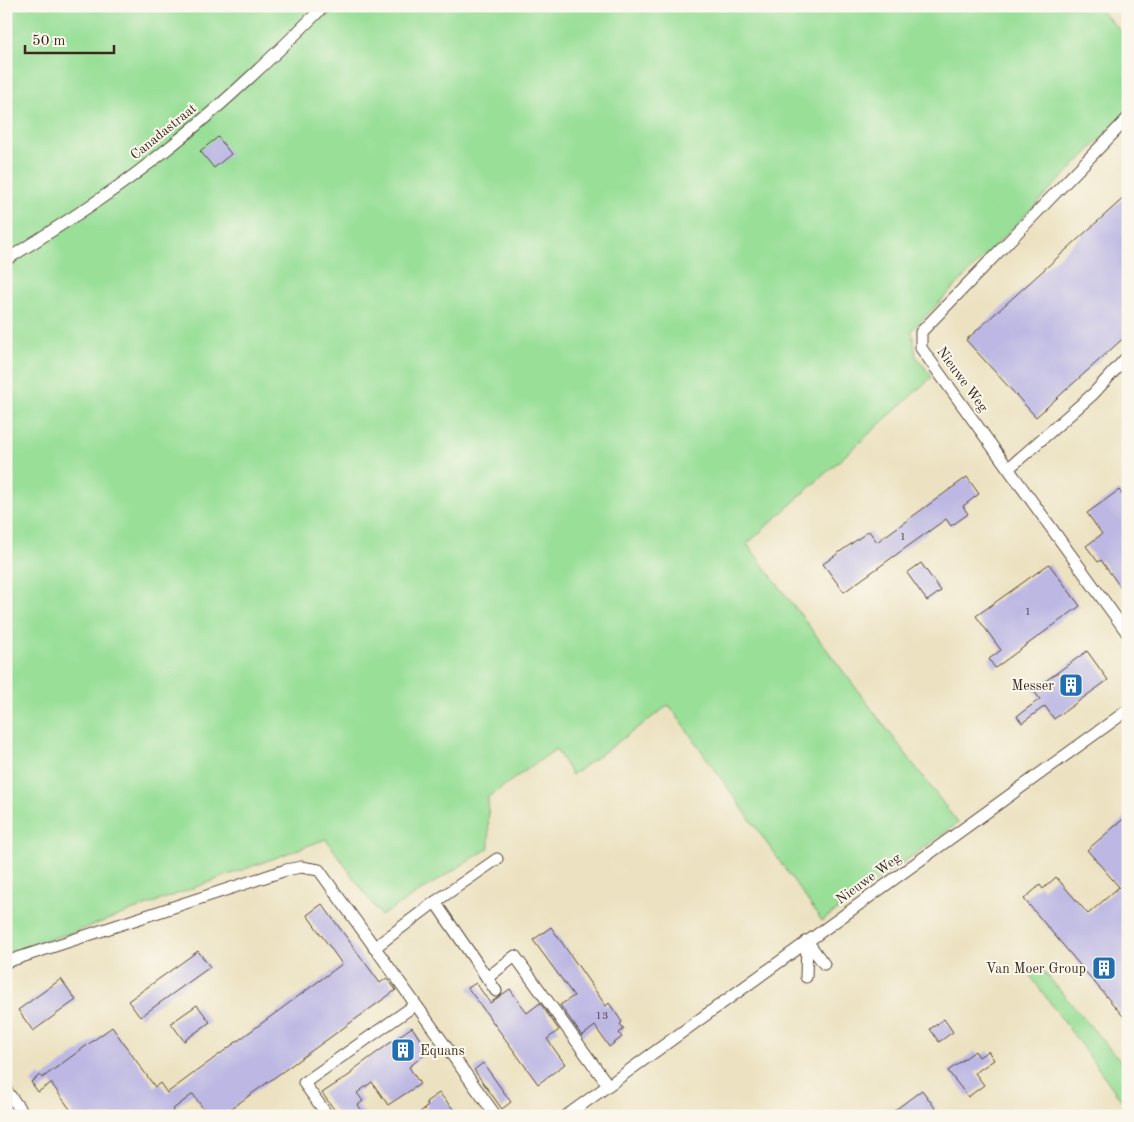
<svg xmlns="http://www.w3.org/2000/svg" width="1134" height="1122" font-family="'Old Standard TT',serif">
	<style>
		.green { fill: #99df98; stroke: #6a845b }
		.building { fill: #bcb7e3 }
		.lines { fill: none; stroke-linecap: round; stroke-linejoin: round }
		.minor-casing { stroke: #564636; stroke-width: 13 }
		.minor { stroke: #fff; stroke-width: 11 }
		.labels { text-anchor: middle; stroke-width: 4; stroke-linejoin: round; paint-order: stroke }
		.number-label { font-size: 11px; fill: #5b4d4f }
		.street-label { font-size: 14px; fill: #3b2a1e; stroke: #fbf7ec }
		.poi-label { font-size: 14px; fill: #3b2a1e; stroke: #fbf7ec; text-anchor: end }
	</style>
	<rect width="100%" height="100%" fill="#fbf7ec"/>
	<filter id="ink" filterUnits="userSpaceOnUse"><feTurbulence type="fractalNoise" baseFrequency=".02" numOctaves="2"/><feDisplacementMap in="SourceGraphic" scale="10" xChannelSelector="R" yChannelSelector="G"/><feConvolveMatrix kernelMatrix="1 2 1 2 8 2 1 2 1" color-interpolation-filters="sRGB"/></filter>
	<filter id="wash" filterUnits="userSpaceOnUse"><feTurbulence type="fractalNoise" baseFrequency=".0096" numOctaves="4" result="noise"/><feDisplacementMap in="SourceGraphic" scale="20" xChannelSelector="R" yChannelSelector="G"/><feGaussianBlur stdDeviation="1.12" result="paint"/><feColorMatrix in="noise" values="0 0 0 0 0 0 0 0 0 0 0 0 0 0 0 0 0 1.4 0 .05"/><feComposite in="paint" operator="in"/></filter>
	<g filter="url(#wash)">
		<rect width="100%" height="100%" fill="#ece2c1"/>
		<!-- green -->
		<g class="green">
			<polygon points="6,6 1096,6 1128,38 1128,111 912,330 916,356 932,377 747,544 958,823 822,921 669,705 572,775 556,749 488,797 489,848 381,916 326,839 80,930 6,953"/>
			<polygon points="1038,965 1128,1070 1128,1109 1029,974"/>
		</g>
		<g id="blocks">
			<!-- building -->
			<g class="building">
				<polygon points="218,137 231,154 214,168 200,151"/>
				<polygon points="1128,194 1128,334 1036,417 966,340"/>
				<polygon points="967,477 979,494 963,506 968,514 951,526 946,519 844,592 823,564 869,531 877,542"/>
				<polygon points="1119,490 1128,503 1128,583 1121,588 1101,560 1098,562 1086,546 1102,534 1087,513"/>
				<polygon points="921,563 941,591 927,601 907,573"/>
				<polygon points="1049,564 1080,606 995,668 989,659 1001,650 976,616"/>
				<polygon points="1087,651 1108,680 1054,719 1045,706 1022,723 1017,716 1040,699 1033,690"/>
				<polygon points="1128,815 1128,1022 1024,899 1040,885 1043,889 1056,877 1088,914 1119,887 1087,850"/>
				<polygon points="322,904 380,983 387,978 396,990 221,1116 216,1112 208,1116 193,1094 172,1110 176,1116 75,1116 51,1083 38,1092 31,1082 40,1075 42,1078 112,1027 155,1087 160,1083 167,1093 342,964 307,915"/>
				<polygon points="551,927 606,1006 609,1003 622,1022 620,1024 624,1029 619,1033 622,1037 609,1047 595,1026 582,1036 560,1005 574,996 533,940"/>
				<polygon points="198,951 210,967 140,1017 128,1001"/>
				<polygon points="61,979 76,1000 33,1031 18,1010"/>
				<polygon points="476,983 490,1003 510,989 527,1013 540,1003 559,1030 547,1039 565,1064 538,1084 468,988"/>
				<polygon points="197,1005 210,1022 184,1041 171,1023"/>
				<polygon points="944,1019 953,1032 939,1042 930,1029"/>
				<polygon points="412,1027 428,1052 409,1067 420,1084 388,1105 372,1082 357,1093 363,1101 358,1105 366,1116 339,1116 322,1093 351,1074 353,1070"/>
				<polygon points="975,1051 979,1057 988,1051 994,1060 975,1073 984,1085 968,1097 948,1071"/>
				<polygon points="483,1063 511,1102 502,1109 474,1070"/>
				<polygon points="922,1090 941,1116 887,1116"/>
				<polygon points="439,1093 455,1111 448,1116 415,1116 428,1106 426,1102"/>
			</g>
		</g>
	</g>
	<g filter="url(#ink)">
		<use href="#blocks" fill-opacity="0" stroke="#564636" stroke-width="1"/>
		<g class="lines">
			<!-- minor casing -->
			<g class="minor-casing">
				<g id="minor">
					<polyline points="1128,118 921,332 921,348 1128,634"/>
					<path d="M6,260c55,-35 110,-69 160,-110 56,-44 108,-94 158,-144"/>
					<polyline points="1009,468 1093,394 1128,356"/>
					<polyline points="435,902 497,859"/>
					<polyline points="807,941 824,964"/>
					<polyline points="374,948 435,902 496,991"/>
					<polyline points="6,962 286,870 301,867 319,870 496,1116"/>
					<polyline points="806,977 807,941"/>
					<polyline points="487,978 515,956 608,1085"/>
					<polyline points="6,1090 25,1116"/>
					<polyline points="328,1116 304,1083 415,1005"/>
					<polyline points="566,1116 1128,710"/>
				</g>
			</g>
			<!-- minor -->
			<use href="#minor" class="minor"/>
		</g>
	</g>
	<!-- icons -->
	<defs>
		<g id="building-square" transform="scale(1.25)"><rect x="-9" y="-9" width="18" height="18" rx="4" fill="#1f6fb2" stroke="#fbf7ec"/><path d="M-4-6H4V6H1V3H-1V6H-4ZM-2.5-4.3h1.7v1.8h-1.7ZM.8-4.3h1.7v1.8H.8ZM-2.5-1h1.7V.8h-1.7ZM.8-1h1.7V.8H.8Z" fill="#fff"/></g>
	</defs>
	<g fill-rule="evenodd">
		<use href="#building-square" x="1071" y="685"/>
		<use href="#building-square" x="1104" y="968"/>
		<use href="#building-square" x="403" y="1050"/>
	</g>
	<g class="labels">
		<!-- number labels -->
		<g class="number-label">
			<text x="903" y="540">1</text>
			<text x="1028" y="615">1</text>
			<text x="602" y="1019">13</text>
		</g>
		<!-- street labels -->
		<g class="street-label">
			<text transform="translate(163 131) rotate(-39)" y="5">Canadastraat</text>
			<text transform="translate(963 379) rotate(54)" y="5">Nieuwe Weg</text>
			<text transform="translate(868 878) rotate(-36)" y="5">Nieuwe Weg</text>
		</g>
		<!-- poi labels -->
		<g class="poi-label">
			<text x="1054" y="690">Messer</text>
			<text x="1086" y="973">Van Moer Group</text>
			<text x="420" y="1055" text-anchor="start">Equans</text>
		</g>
	</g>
	<!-- margin -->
	<rect width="1134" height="1122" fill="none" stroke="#fbf7ec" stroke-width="25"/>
	<!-- scale -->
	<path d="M25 45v8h89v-8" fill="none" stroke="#3b2a1e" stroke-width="2.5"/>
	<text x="32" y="45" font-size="15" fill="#3b2a1e" stroke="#fbf7ec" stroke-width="4" paint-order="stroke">50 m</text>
</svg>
